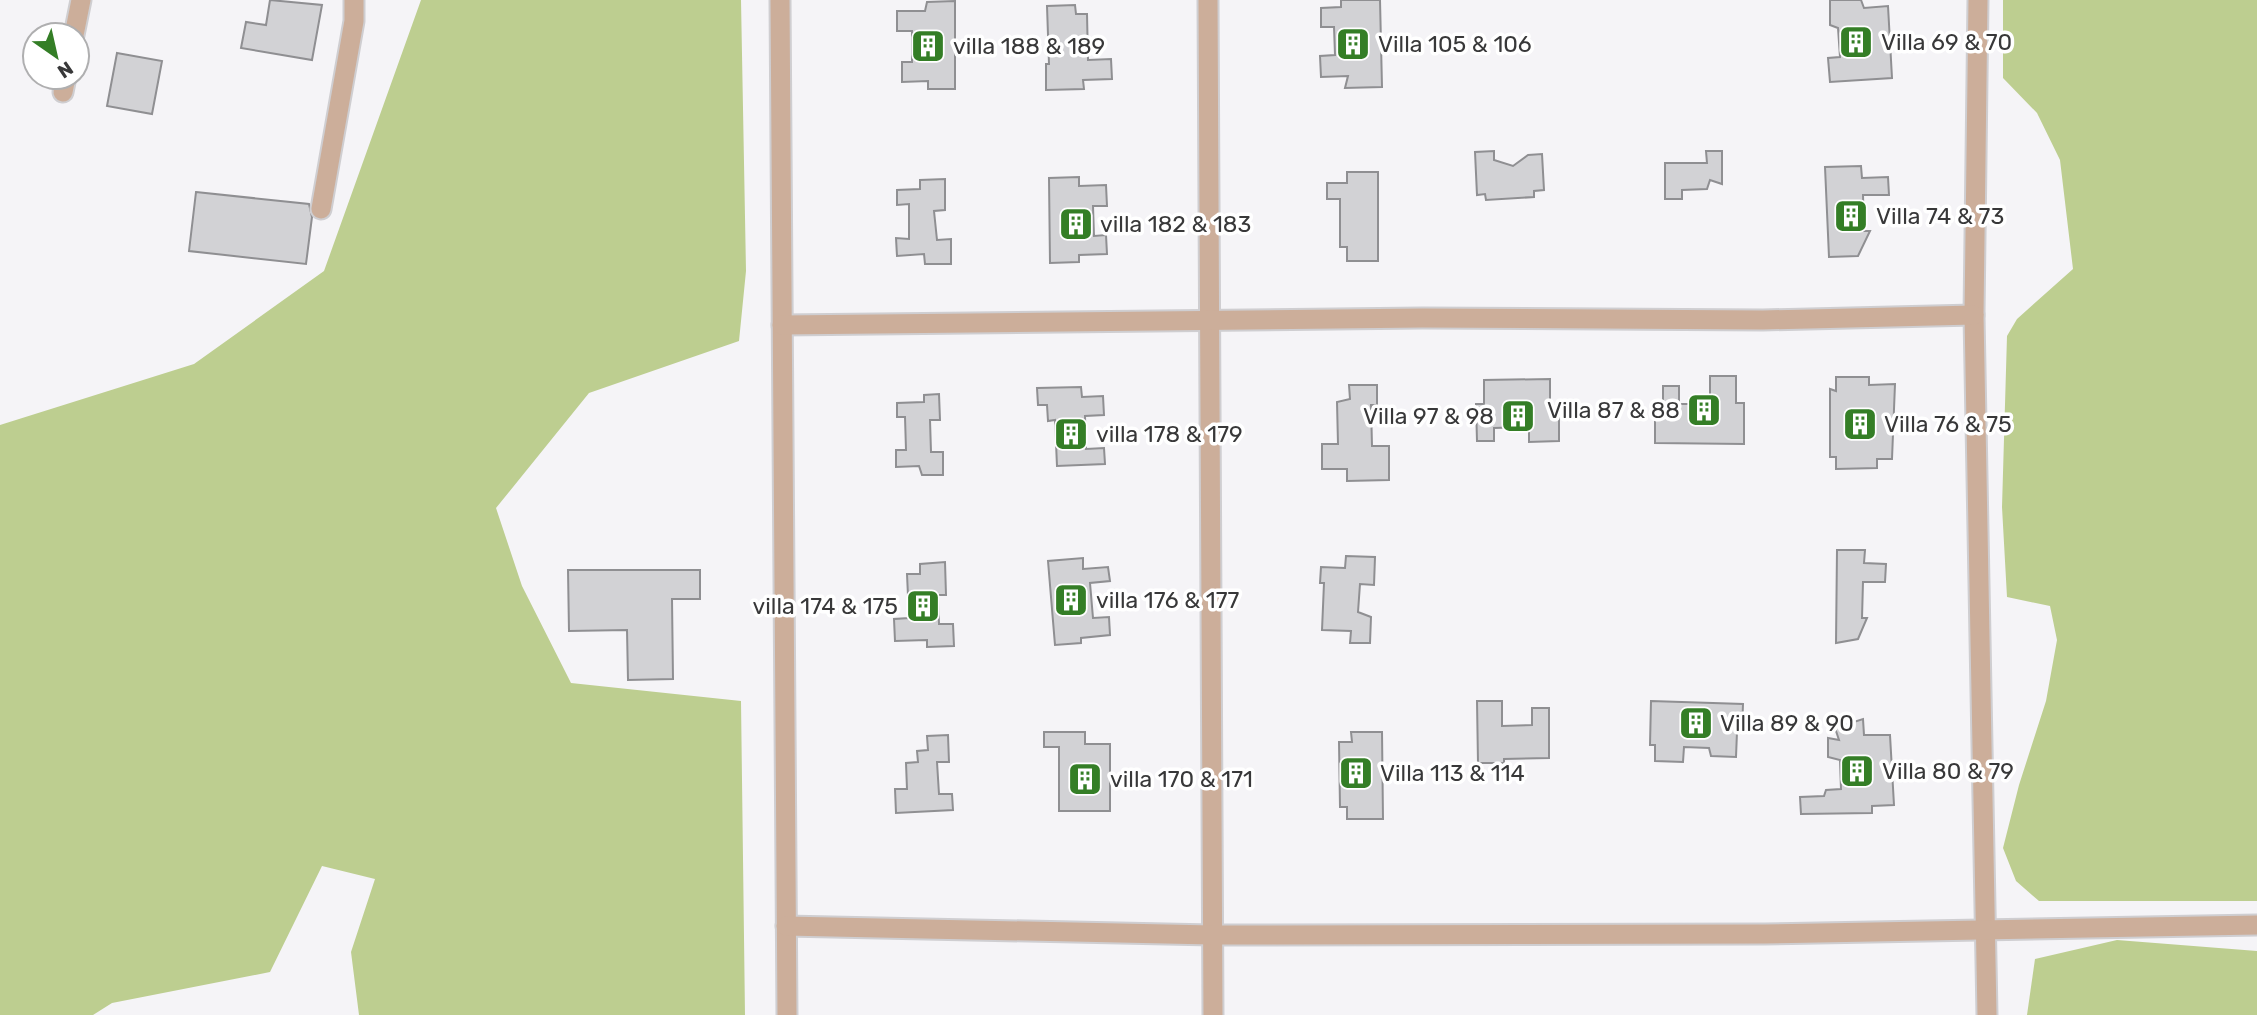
<svg xmlns="http://www.w3.org/2000/svg" width="2257" height="1015" font-family="Rubik,sans-serif">
	<style>
		.green { fill: #bdce90 }
		.building { fill: #d2d2d5; stroke: #8f8f92; stroke-width: 2 }
		.lines { fill: none; stroke-linecap: round; stroke-linejoin: round }
		.minor-casing { stroke: #cfced1; stroke-width: 23 }
		.minor { stroke: #ccae9a; stroke-width: 19 }
		.labels { text-anchor: middle; stroke-width: 7; stroke-linejoin: round; paint-order: stroke }
		.poi-label { font-size: 23px; fill: #383839; stroke: #fff; text-anchor: start }
	</style>
	<rect width="100%" height="100%" fill="#f5f4f7"/>
	<!-- green -->
	<g class="green">
		<polygon points="421,0 741,0 746,271 739,341 589,393 496,508 522,586 571,683 741,701 745,1015 359,1015 351,952 375,879 322,866 270,972 112,1003 93,1015 0,1015 0,425 194,364 324,271"/>
		<polygon points="2003,0 2257,0 2257,901 2039,901 2016,881 2003,848 2019,785 2046,701 2057,640 2050,606 2007,597 2002,507 2007,336 2017,319 2073,269 2060,160 2037,113 2003,78"/>
		<polygon points="2117,940 2257,951 2257,1015 2027,1015 2035,959"/>
	</g>
	<!-- building -->
	<g class="building">
		<polygon points="270,0 322,5 312,60 241,48 246,22 266,25"/>
		<polygon points="1341,0 1380,0 1382,87 1345,88 1348,76 1321,77 1320,56 1335,55 1334,27 1321,27 1321,8 1341,7"/>
		<polygon points="1830,0 1861,0 1864,8 1888,6 1892,78 1830,82 1828,58 1840,57 1838,28 1830,25"/>
		<polygon points="955,1 955,89 928,89 928,81 902,82 902,62 912,62 912,31 897,31 897,11 925,11 927,2"/>
		<polygon points="1075,5 1076,14 1087,14 1088,60 1111,59 1112,79 1083,80 1084,89 1046,90 1046,64 1049,64 1047,6"/>
		<polygon points="117,53 162,61 152,114 107,106"/>
		<polygon points="1494,151 1494,160 1513,166 1528,155 1542,154 1544,190 1534,191 1534,197 1486,200 1485,194 1477,195 1475,152"/>
		<polygon points="1706,151 1722,151 1722,184 1710,180 1707,189 1682,190 1682,199 1665,199 1665,163 1707,163"/>
		<polygon points="1861,166 1862,178 1888,177 1889,195 1863,195 1864,231 1870,231 1858,256 1829,257 1825,167"/>
		<polygon points="1347,172 1378,172 1378,261 1347,261 1347,247 1340,247 1340,199 1327,199 1327,183 1347,183"/>
		<polygon points="1079,177 1079,186 1106,185 1107,206 1093,206 1094,236 1106,235 1107,254 1079,255 1079,262 1050,263 1049,178"/>
		<polygon points="945,179 945,210 934,211 937,240 951,239 951,264 925,264 924,254 897,256 896,238 909,239 909,204 897,205 897,190 920,189 920,180"/>
		<polygon points="196,192 309,204 312,217 306,264 189,251"/>
		<polygon points="1710,376 1736,376 1736,403 1744,403 1744,444 1655,443 1655,416 1663,416 1663,386 1679,386 1679,404 1710,404"/>
		<polygon points="1836,377 1869,377 1869,385 1895,384 1892,459 1877,459 1877,468 1836,469 1836,457 1830,457 1830,389 1836,391"/>
		<polygon points="1550,379 1550,406 1559,405 1559,441 1529,442 1529,427 1494,428 1494,441 1477,441 1476,404 1484,404 1484,380"/>
		<polygon points="1349,385 1377,385 1377,405 1371,405 1372,446 1389,446 1389,480 1347,481 1347,469 1322,469 1322,444 1338,444 1337,402 1350,399"/>
		<polygon points="1081,387 1082,397 1103,396 1104,415 1085,416 1086,449 1104,448 1105,464 1057,466 1055,420 1048,421 1047,405 1038,405 1037,388"/>
		<polygon points="939,394 940,420 930,420 931,452 943,452 943,475 922,475 919,466 896,467 896,450 906,450 905,417 897,417 897,403 924,402 924,395"/>
		<polygon points="1837,550 1865,550 1864,563 1886,564 1885,582 1863,582 1862,618 1867,618 1858,639 1836,643"/>
		<polygon points="1346,556 1375,557 1374,585 1360,584 1358,612 1371,617 1370,643 1350,643 1351,631 1322,630 1324,583 1320,583 1321,567 1345,568"/>
		<polygon points="1083,558 1083,569 1108,567 1110,581 1090,583 1093,618 1109,617 1110,635 1081,638 1081,643 1055,645 1048,561"/>
		<polygon points="945,562 946,595 938,595 939,624 953,624 954,646 927,647 927,640 895,641 894,619 909,618 907,574 920,574 920,564"/>
		<polygon points="568,570 700,570 700,599 672,599 673,679 628,680 627,630 569,631"/>
		<polygon points="1477,701 1502,701 1502,726 1532,725 1532,708 1549,708 1549,758 1504,759 1504,763 1478,763"/>
		<polygon points="1651,701 1743,704 1742,732 1737,732 1736,757 1711,756 1709,748 1684,747 1683,762 1655,761 1655,745 1650,745"/>
		<polygon points="1863,719 1864,735 1890,735 1894,805 1872,806 1872,813 1801,814 1800,797 1824,796 1826,790 1841,789 1840,760 1828,757 1828,738 1839,740 1835,728"/>
		<polygon points="1044,732 1085,732 1085,744 1110,744 1110,811 1059,811 1059,747 1044,747"/>
		<polygon points="1351,732 1382,732 1383,819 1347,819 1347,807 1340,807 1339,742 1352,742"/>
		<polygon points="948,735 949,762 937,762 939,794 952,794 953,810 896,813 895,789 907,789 906,763 918,762 917,751 928,750 927,736"/>
	</g>
	<g class="lines">
		<!-- minor casing -->
		<g class="minor-casing">
			<g id="minor">
				<polyline points="780,0 787,1015"/>
				<polyline points="1208,0 1213,1015"/>
				<polyline points="1978,0 1974,315 1987,1015"/>
				<polyline points="74,35 81,0"/>
				<polyline points="63,92 66,77"/>
				<polyline points="321,209 354,21 354,0"/>
				<polyline points="782,325 1422,318 1763,320 1974,315"/>
				<polyline points="786,926 1212,935 1765,934 2257,925"/>
			</g>
		</g>
		<!-- minor -->
		<use href="#minor" class="minor"/>
	</g>
	<!-- icons -->
	<defs>
		<g id="building-square" transform="scale(1.75)"><rect x="-9" y="-9" width="18" height="18" rx="4" fill="#347e26" stroke="#fff"/><path d="M-4-6H4V6H1V3H-1V6H-4ZM-2.5-4.3h1.7v1.8h-1.7ZM.8-4.3h1.7v1.8H.8ZM-2.5-1h1.7V.8h-1.7ZM.8-1h1.7V.8H.8Z" fill="#fff"/></g>
	</defs>
	<g fill-rule="evenodd">
		<use href="#building-square" x="1856" y="42"/>
		<use href="#building-square" x="1353" y="44"/>
		<use href="#building-square" x="928" y="46"/>
		<use href="#building-square" x="1851" y="216"/>
		<use href="#building-square" x="1076" y="224"/>
		<use href="#building-square" x="1704" y="410"/>
		<use href="#building-square" x="1518" y="416"/>
		<use href="#building-square" x="1860" y="424"/>
		<use href="#building-square" x="1071" y="434"/>
		<use href="#building-square" x="1071" y="600"/>
		<use href="#building-square" x="923" y="606"/>
		<use href="#building-square" x="1696" y="723"/>
		<use href="#building-square" x="1857" y="771"/>
		<use href="#building-square" x="1356" y="773"/>
		<use href="#building-square" x="1085" y="779"/>
	</g>
	<g class="labels">
		<!-- poi labels -->
		<g class="poi-label">
			<text x="1881" y="50">Villa 69 &amp; 70</text>
			<text x="1378" y="52">Villa 105 &amp; 106</text>
			<text x="953" y="54">villa 188 &amp; 189</text>
			<text x="1876" y="224">Villa 74 &amp; 73</text>
			<text x="1100" y="232">villa 182 &amp; 183</text>
			<text x="1680" y="418" text-anchor="end">Villa 87 &amp; 88</text>
			<text x="1494" y="424" text-anchor="end">Villa 97 &amp; 98</text>
			<text x="1884" y="432">Villa 76 &amp; 75</text>
			<text x="1096" y="442">villa 178 &amp; 179</text>
			<text x="1096" y="608">villa 176 &amp; 177</text>
			<text x="898" y="614" text-anchor="end">villa 174 &amp; 175</text>
			<text x="1720" y="731">Villa 89 &amp; 90</text>
			<text x="1882" y="779">Villa 80 &amp; 79</text>
			<text x="1380" y="781">Villa 113 &amp; 114</text>
			<text x="1110" y="787">villa 170 &amp; 171</text>
		</g>
	</g>
	<!-- north arrow -->
	<g transform="translate(56 56) rotate(146)"><circle r="33" fill="#ffffff" stroke="#afafb0" stroke-width="2"/>
	<path d="M0-5L12 26L0 18L-12 26Z" fill="#347e26"/>
	<text y="-10" font-size="19" font-weight="bold" text-anchor="middle" fill="#383839">N</text>
	</g>
</svg>
